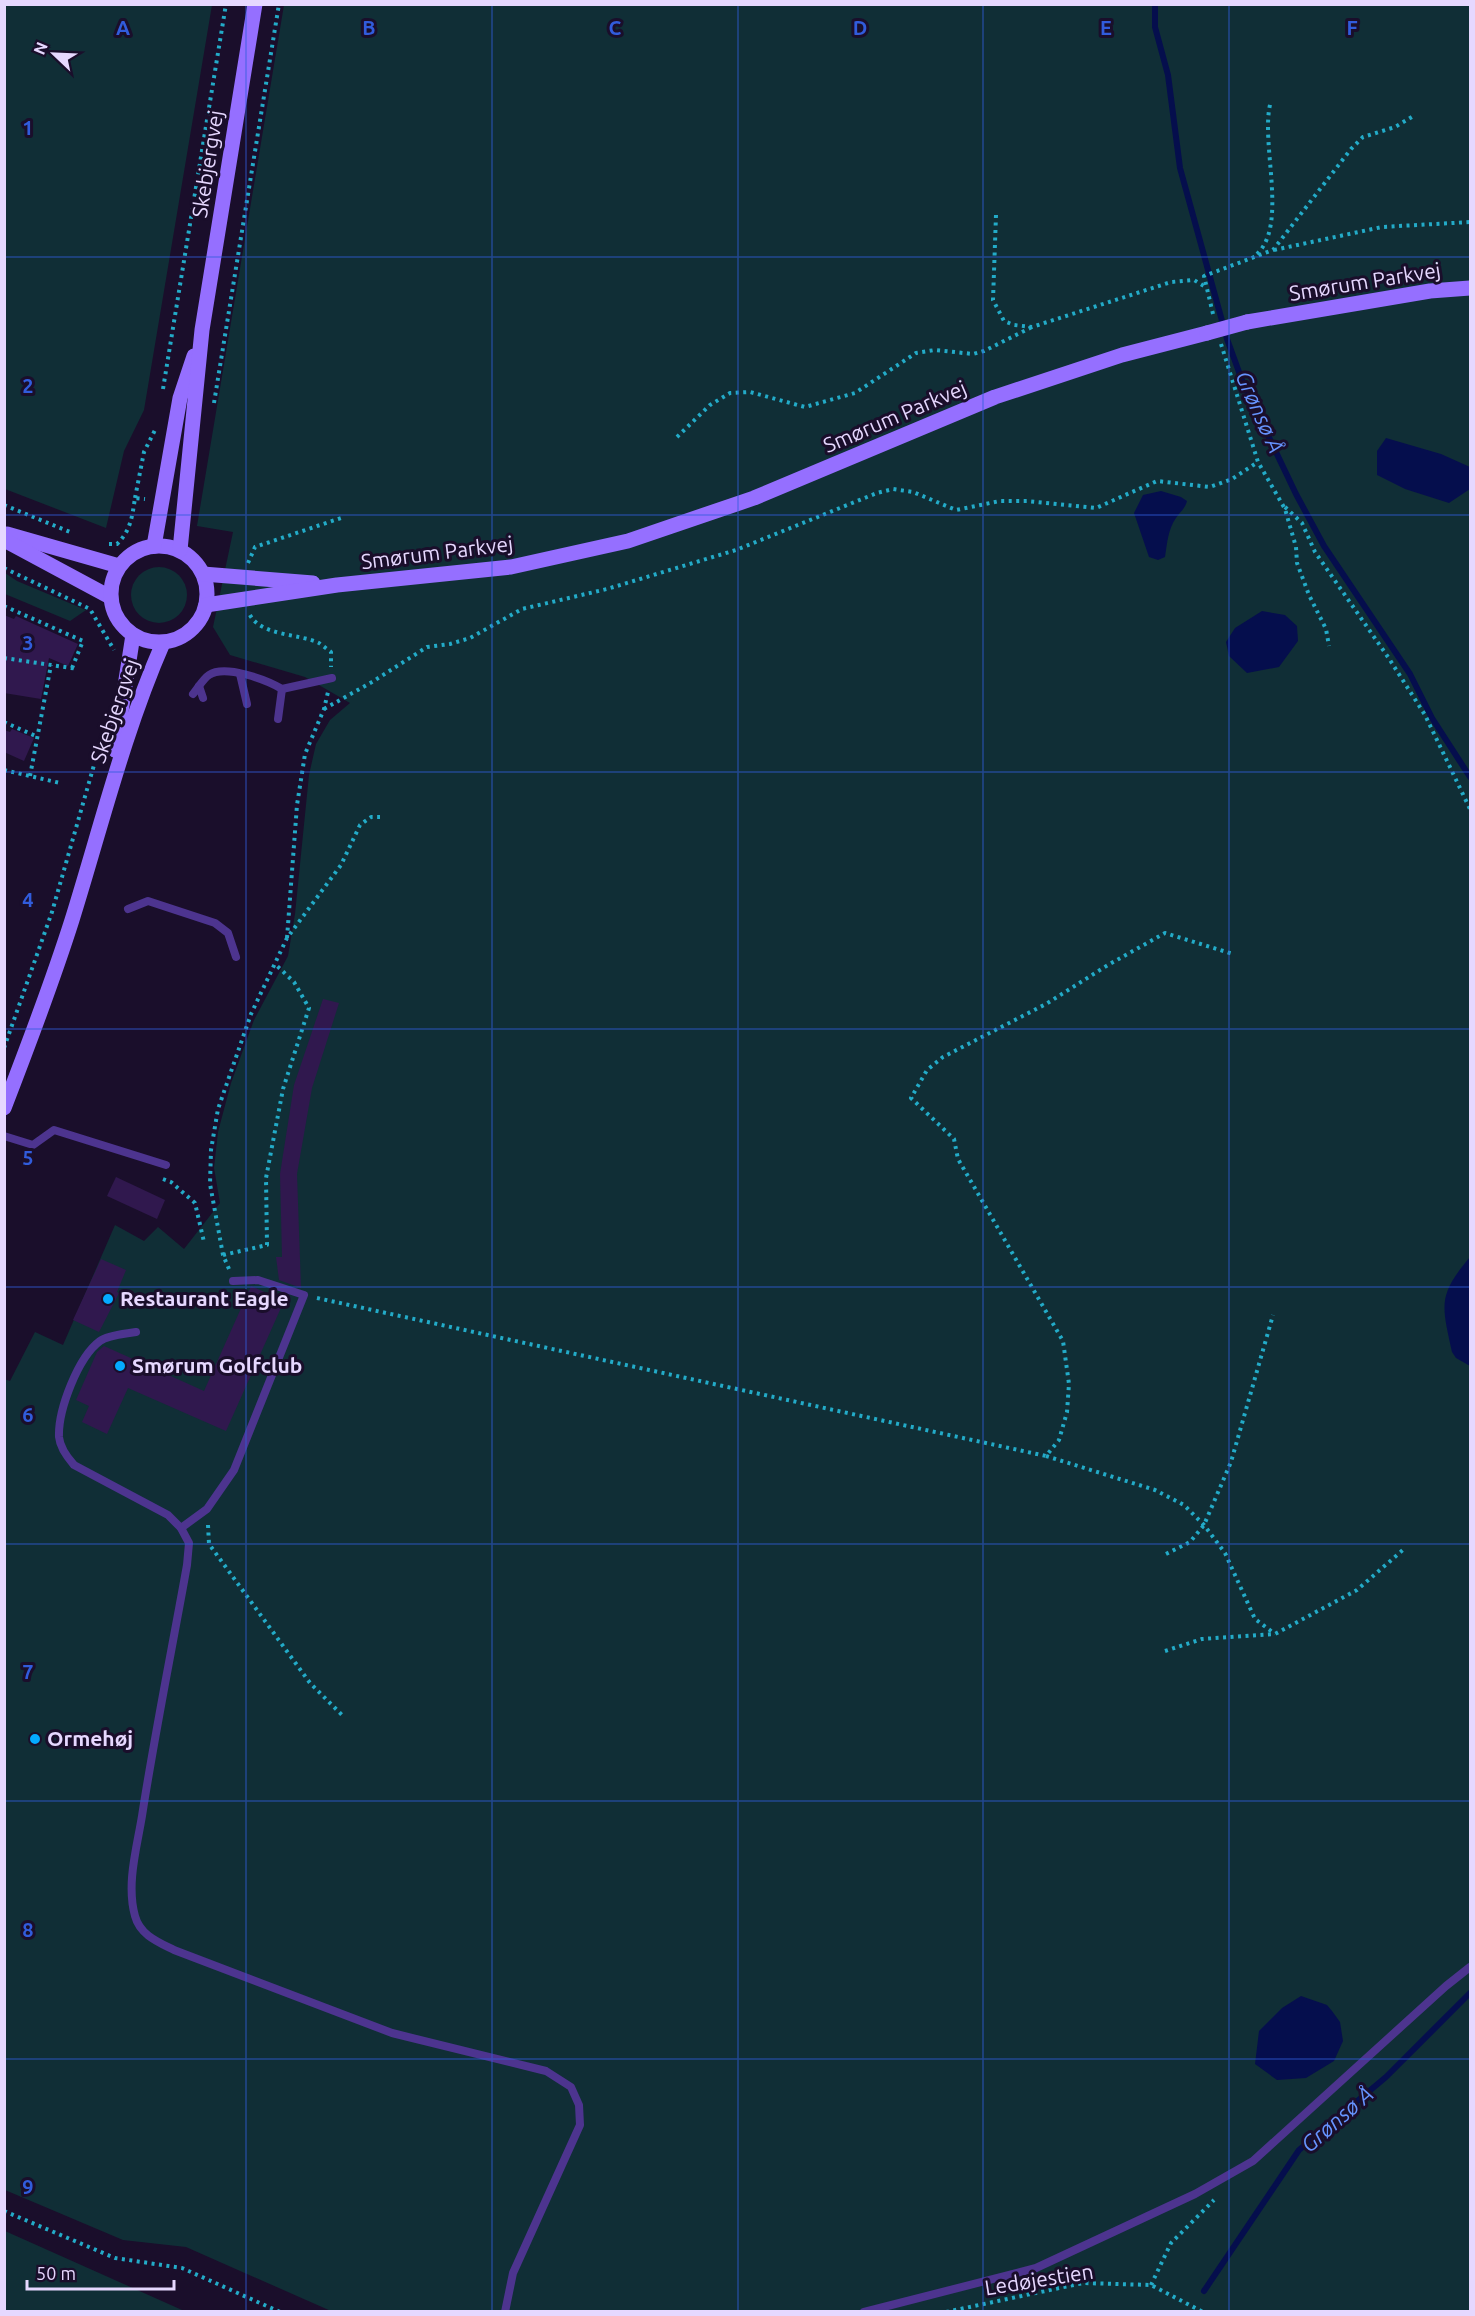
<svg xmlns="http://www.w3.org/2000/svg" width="1475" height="2316" font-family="Ubuntu,sans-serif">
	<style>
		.green { fill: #102e36 }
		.water { fill: #050e4d }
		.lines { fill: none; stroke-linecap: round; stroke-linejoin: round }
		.stream { stroke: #050e4d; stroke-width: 6 }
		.building { fill: #30184e }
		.path { stroke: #23abc8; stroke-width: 4; stroke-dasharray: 3 4.5; stroke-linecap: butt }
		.lane { stroke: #4d348f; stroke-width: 8 }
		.secondary { stroke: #956fff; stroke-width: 15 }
		.secondary-bridge { stroke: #956fff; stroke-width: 15 }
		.grid { fill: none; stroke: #315cdc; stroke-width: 1.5; stroke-opacity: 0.55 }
		.poi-dot { fill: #04aaff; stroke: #1a0e2b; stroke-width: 2 }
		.labels { text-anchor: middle; stroke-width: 6; stroke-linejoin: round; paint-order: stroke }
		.street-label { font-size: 21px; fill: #e6d8ff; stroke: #1a0e2b }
		.poi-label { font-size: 21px; font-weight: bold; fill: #e6d8ff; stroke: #1a0e2b; text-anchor: start }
		.water-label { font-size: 22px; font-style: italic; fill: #6694ff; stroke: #1a0e2b }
		.grid-label { font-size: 20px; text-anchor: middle; font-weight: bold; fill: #315cdc; stroke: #1a0e2b; stroke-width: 6; stroke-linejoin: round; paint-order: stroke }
	</style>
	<rect width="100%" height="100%" fill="#1a0e2b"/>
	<!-- green -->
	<g class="green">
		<polygon points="4,5 212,5 144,410 124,451 106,528 5,489"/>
		<polygon points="284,5 1470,5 1470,2311 331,2311 186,2247 123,2240 5,2190 4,1379 10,1381 35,1332 63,1345 115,1225 144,1241 158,1227 184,1249 220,1203 214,1168 218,1132 231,1083 254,1020 288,956 295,914 309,775 316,744 330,720 350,703 305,677 230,655 213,627 233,532 197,526"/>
		<circle cx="159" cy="595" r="28"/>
		<polygon points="5,573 17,581 86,610 70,621 5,594"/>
		<polygon points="5,2231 182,2310 181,2311 5,2311"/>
	</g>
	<!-- water -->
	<g class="water">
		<polygon points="1386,438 1441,454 1470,467 1470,489 1449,503 1405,489 1377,475 1377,451"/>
		<path d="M1161,491l20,6 6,4c-2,8 -7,11 -11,17 -8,11 -9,26 -11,39l-7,3 -9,-3 -15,-44 9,-18z"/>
		<polygon points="1262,611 1285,615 1297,626 1298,641 1279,667 1247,673 1229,656 1226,642 1235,628"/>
		<path d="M1470,1257v109l-14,-8 -4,-6c-10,-47 -15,-56 18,-95z"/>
		<polygon points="1301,1996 1327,2005 1332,2011 1340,2022 1343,2041 1334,2061 1306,2078 1277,2080 1255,2064 1259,2031 1282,2008"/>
	</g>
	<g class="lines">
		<!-- stream -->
		<g class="stream">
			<polyline points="1155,4 1155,27 1168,75 1180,168 1227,339 1243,383 1296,494 1324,546 1410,674 1432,718 1470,777"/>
			<polyline points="1204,2291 1299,2150 1386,2077 1470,1993"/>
		</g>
	</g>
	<!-- building -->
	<g class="building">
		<polygon points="4,615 14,619 16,616 78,644 68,666 49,658 41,699 4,693"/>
		<polygon points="12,729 34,738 24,761 4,752 4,730 10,732"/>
		<polygon points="323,999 339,1003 312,1088 297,1174 301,1288 279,1280 276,1257 282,1257 280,1174 294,1085"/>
		<polygon points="116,1177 165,1200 157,1219 107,1196"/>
		<polygon points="101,1259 126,1270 117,1292 119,1293 99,1332 73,1320"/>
		<polygon points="251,1286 284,1301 226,1431 128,1388 107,1434 82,1422 89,1406 76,1400 97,1352 104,1346 204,1391"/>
	</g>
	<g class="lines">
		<!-- path -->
		<g class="path">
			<polyline points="996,215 993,300 1004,321 1014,325 1032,327 1171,282 1194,280 1204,286"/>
			<polyline points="1274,250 1382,227 1470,222"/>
			<path d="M1257,254c32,-30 2,-114 14,-153"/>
			<polyline points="1213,314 1204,276 1273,250 1351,149 1363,137 1395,127 1415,115"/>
			<polyline points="1221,344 1258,462 1285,509 1296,547 1297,563 1309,595 1326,629 1329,646"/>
			<polyline points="163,389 226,4"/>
			<polyline points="214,403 279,4"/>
			<polyline points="677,437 710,405 730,393 750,392 805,407 855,393 916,353 935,350 973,354 984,351 1032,327"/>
			<polyline points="135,498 144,452 156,428"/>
			<polyline points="4,505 70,532"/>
			<polyline points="1285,507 1302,523 1315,552 1388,657 1425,715 1470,809"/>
			<path d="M109,544h8c14,-14 15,-27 18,-46l10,1"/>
			<polyline points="248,563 255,547 341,518"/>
			<polyline points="4,568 90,609 114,650"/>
			<polyline points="4,606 83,641 72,668"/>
			<path d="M250,615c11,21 51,19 69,28 4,3 8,6 12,9v15"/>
			<polyline points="4,658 78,669"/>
			<polyline points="324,709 372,682 427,647 450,644 470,638 522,609 607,589 736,550 877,493 893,489 913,492 956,510 1000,501 1027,501 1096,508 1157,481 1210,487 1232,479 1258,462"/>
			<polyline points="4,722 38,737"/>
			<polyline points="4,770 60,783"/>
			<polyline points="30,776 51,665"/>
			<polyline points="287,938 297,805 305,754 324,709 328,692"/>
			<polyline points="4,1048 52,912 98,751"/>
			<polyline points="163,1179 171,1182 195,1203 204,1242"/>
			<polyline points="223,1255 267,1245 266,1178 283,1089 309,1008 294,982 275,964"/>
			<polyline points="229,1269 223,1255 210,1184 211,1150 218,1109 251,1014 287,938 341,865 360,825 371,817 380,817"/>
			<polyline points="317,1298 1046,1456 1059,1440 1067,1412 1069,1384 1063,1341 958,1159 954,1139 911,1098 927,1070 943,1057 1046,1004 1108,965 1165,933 1233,954"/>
			<polyline points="1046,1456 1155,1490 1184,1505 1204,1525 1225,1553 1255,1619 1275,1634"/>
			<polyline points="208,1525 209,1544 310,1683 344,1717"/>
			<polyline points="1166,1554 1190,1542 1204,1525 1231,1462 1273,1315"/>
			<polyline points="1165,1651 1202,1639 1275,1634 1357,1590 1404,1549"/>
			<polyline points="4,2211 115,2258 182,2268 280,2312"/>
			<polyline points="1151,2285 1171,2243 1214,2200"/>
			<polyline points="946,2312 1083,2283 1151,2285 1203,2312"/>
		</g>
		<!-- lane -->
		<g class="lane">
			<polyline points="240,674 247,704"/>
			<polyline points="199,686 203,698"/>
			<path d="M193,694c5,-6 10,-15 16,-19 16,-11 58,5 73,14l50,-11"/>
			<polyline points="278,719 282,689"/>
			<polyline points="128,909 148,901 215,923 228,933 236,957"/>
			<polyline points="4,1136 33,1145 54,1130 166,1165"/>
			<path d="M136,1332c-11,2 -28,3 -36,9 -22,16 -42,69 -41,96 1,11 8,20 15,28l94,50 13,13 8,15 -2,22c-15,84 -32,167 -45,251 -5,31 -16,68 -7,100 5,19 23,26 39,34l218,83 154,38 25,16 8,18 1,20 -67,148 -8,39"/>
			<polyline points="181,1528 207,1509 234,1470 304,1295 258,1280 233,1281"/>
			<polyline points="864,2312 1036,2268 1195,2194 1253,2161 1446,1986 1470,1967"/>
		</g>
		<!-- secondary -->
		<g class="secondary">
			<polyline points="1247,322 1430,291 1470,288"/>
			<polyline points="7,534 119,566"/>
			<polyline points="4,540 110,597"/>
			<circle cx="159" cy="594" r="48"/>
			<polyline points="154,546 180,398 194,356"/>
			<polyline points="180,550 202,330 255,4"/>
			<polyline points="203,574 313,583"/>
			<polyline points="206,605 337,585 511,567 628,541 754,498 995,397 1122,355 1207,333"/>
			<polyline points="115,750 133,635"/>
			<path d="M4,1108c24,-62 48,-125 68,-188 29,-93 52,-188 91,-277"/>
		</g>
		<!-- secondary-bridge -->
		<polyline class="secondary-bridge" points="1207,333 1247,322"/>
	</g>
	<!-- grid -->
	<path class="grid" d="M246,4v2308M492,4v2308M738,4v2308M983,4v2308M1229,4v2308M4,257h1466M4,515h1466M4,772h1466M4,1029h1466M4,1287h1466M4,1544h1466M4,1801h1466M4,2059h1466"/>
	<!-- markers -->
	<g class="poi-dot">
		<circle cx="108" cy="1299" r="6"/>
		<circle cx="120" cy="1366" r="6"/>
		<circle cx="35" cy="1739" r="6"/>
	</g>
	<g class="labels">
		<!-- street labels -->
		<g class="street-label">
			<text transform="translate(208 164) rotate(-81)" y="7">Skebjergvej</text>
			<text transform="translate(1365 282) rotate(-9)" y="7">Smørum Parkvej</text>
			<text transform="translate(895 417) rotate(-23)" y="7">Smørum Parkvej</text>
			<text transform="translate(437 553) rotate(-7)" y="7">Smørum Parkvej</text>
			<text transform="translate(115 711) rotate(-71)" y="7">Skebjergvej</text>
			<text transform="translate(1039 2280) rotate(-9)" y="7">Ledøjestien</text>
		</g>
		<!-- poi labels -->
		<g class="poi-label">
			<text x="120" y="1306">Restaurant Eagle</text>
			<text x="132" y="1373">Smørum Golfclub</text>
			<text x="47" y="1746">Ormehøj</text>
		</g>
		<!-- water labels -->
		<g class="water-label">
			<text transform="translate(1260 412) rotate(66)" y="8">Grønsø Å</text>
			<text transform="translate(1337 2119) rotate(-41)" y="8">Grønsø Å</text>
		</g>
	</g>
	<g class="grid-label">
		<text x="123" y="35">A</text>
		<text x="369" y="35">B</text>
		<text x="615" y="35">C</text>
		<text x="860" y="35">D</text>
		<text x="1106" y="35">E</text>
		<text x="1352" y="35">F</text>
		<text x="28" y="135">1</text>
		<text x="28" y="393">2</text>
		<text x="28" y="650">3</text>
		<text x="28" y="907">4</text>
		<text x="28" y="1165">5</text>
		<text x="28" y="1422">6</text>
		<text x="28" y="1679">7</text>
		<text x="28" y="1937">8</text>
		<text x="28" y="2194">9</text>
	</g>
	<!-- border -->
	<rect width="1475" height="2316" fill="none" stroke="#e6d8ff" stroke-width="12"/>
	<!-- north arrow -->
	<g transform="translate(54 54) rotate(293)" stroke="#1a0e2b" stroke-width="4.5" paint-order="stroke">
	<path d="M0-4.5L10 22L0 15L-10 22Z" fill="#e6d8ff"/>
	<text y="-9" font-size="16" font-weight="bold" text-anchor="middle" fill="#e6d8ff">N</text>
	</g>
	<!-- scale -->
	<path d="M27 2280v9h147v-9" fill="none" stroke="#e6d8ff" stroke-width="3"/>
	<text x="36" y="2280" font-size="18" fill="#e6d8ff" stroke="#1a0e2b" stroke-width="4.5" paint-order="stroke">50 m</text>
</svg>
